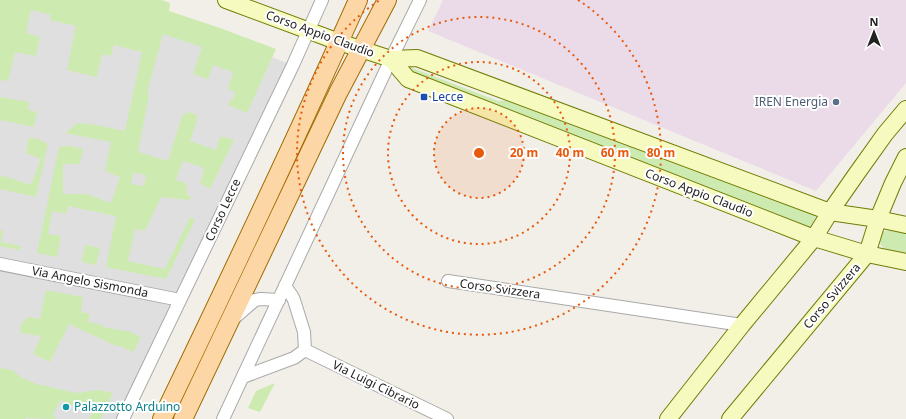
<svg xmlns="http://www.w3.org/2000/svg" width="906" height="419" font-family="'Noto Sans',sans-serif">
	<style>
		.residential { fill: #e0dfdf }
		.industrial { fill: #ebdbe8 }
		.grass { fill: #cdebb0; fill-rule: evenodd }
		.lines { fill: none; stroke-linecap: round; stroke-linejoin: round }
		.street-casing { stroke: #a9a9a9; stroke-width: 14 }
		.secondary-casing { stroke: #707d05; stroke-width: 18 }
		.primary-casing { stroke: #a06b00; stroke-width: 20 }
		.street { stroke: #fff; stroke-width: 12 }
		.secondary { stroke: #f7fabf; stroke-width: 16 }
		.primary { stroke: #fcd6a4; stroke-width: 18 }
		.ring { fill: none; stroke: #e8590c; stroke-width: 2; stroke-dasharray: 2 4 }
		.transit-dot { fill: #1a4fb4; stroke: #fff; stroke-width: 1.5 }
		.service-dot { fill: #5c6f8a; stroke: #fff; stroke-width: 1.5 }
		.culture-dot { fill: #0f9aa8; stroke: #fff; stroke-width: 1.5 }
		.labels { text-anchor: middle; stroke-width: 4; stroke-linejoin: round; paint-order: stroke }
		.street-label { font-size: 12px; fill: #222; stroke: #fff }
		.transit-label { font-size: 12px; fill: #164399; stroke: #fff; text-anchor: start }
		.service-label { font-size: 12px; fill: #4e5e75; stroke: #fff; text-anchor: end }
		.culture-label { font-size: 12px; fill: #0d838f; stroke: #fff; text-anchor: start }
		.centre { fill: #e8590c; stroke: #fff; stroke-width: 2 }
		.ring-label { font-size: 12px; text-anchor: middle; font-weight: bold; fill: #e8590c; stroke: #fff; stroke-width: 4; stroke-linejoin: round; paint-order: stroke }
	</style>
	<rect width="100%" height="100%" fill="#f2efe9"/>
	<!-- residential -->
	<polygon class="residential" points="0,0 101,0 129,4 293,65 117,419 0,419"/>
	<!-- industrial -->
	<polygon class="industrial" points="443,0 906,0 906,83 816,191 428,31"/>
	<!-- grass -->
	<g class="grass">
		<path d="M0,0h162l8,3 -1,8 51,17 56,21 -29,64 -19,-8 2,-5h3l2,-8 -7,-3 5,-17 -20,-7 -5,14 -15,-5 9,-27 -39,-13 -16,59 2,2 -11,57 30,9 14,-45 6,-4 9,3v5l-7,21 26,9 4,-13h4l10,3 -24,49 -10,-6 4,-13 -2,-3 -19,-6 -7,19 10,3 1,12 5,2 -3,3 -28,-3 -16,34 -10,-2 -7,32 37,8 25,-52 5,3 -29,59 -60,-12 10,-51 -48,-10 -2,8 -14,-3 -4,23 13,2 -4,21 -20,-4 22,-106 11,-1 13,3 -3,15h-17v30h23l25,9 9,-26 -15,-6 6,-29 -46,-9 13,-10 18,2 29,6 17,-79 -28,-7 -3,11 -9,-2 -5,23 -30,-7 9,-44 -26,-6 1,-5 -20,-5 -5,23 14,4 -4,19 -21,-4 -7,29 -8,-1zM133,173l13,2 -2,11 -13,-2z"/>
		<polygon points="402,64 498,101 516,100 816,215 811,227 400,69"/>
		<polygon points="0,97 29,102 28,110 37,112 34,127 0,120"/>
		<polygon points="29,137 40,140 48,144 36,197 0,189 0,176 7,177 31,185 41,159 26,153"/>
		<polygon points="0,230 3,231 1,242 21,246 20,250 0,246"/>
		<path d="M888,230h7l11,2v23c-9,-2 -29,-4 -26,-17 0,-2 2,-4 3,-6z"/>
		<polygon points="85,245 100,248 96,265 82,262"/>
		<polygon points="46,290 83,297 81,312 90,314 88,322 103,325 103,327 131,332 141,337 133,352 120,346 116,346 69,324 50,362 33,354 41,336 20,333 21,324 28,317 40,319"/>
		<polygon points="0,368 12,370 22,378 37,384 76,393 99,390 113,393 101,419 89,419 92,414 61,400 53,414 56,418 54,419 25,418 25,419 0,419"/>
		<polygon points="275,383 260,412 248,408 256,391"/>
	</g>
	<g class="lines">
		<!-- street casing -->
		<g class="street-casing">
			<g id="street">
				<polyline points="0,264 180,300"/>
				<polyline points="448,281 742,325"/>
				<polyline points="285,286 292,296 294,300 304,332 305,350"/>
				<polyline points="232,320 255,300 261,299 279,300"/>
				<polyline points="305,350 447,419"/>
				<polyline points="243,377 294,358 305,350"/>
				<polyline points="123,419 293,65 322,0"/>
				<polyline points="223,419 391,59 420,0"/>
			</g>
		</g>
		<!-- secondary casing -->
		<g class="secondary-casing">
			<g id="secondary">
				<polyline points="226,0 339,42 391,59 417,58 830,212 878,219 906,225"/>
				<polyline points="391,59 408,79 814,238 867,254 906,262"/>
				<polyline points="668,419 742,325 814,238 830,212 855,176 885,134 906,109"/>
				<polyline points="730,419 867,254 878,219 893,183 906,157"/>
			</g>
		</g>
		<!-- primary casing -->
		<g class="primary-casing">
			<g id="primary">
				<path d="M162,419c67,-139 133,-278 196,-419"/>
				<polyline points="183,419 338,93 387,0"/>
			</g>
		</g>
		<!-- street -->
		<use href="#street" class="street"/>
		<!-- secondary -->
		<use href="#secondary" class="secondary"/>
		<!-- primary -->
		<use href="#primary" class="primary"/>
	</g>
	<!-- distance rings -->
	<circle cx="479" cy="153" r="45" fill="#e8590c" fill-opacity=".12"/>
	<g class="ring">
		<circle cx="479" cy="153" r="45"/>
		<circle cx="479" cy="153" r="91"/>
		<circle cx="479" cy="153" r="136"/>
		<path d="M578 0A182 182 0 1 1 380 0"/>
	</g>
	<!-- markers -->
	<rect class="transit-dot" x="420" y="93" width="8" height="8" rx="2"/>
	<circle class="service-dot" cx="836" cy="102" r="4"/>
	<circle class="culture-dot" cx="66" cy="407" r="4"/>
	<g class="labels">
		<!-- street labels -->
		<g class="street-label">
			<text transform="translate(320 34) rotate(20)" y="4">Corso Appio Claudio</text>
			<text transform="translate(699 193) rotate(21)" y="4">Corso Appio Claudio</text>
			<text transform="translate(223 210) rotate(-65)" y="4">Corso Lecce</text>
			<text transform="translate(90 282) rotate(11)" y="4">Via Angelo Sismonda</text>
			<text transform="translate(500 289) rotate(8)" y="4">Corso Svizzera</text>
			<text transform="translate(832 296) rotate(-50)" y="4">Corso Svizzera</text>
			<text transform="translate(376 385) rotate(26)" y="4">Via Luigi Cibrario</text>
		</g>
		<!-- transit labels -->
		<g class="transit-label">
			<text x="432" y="101">Lecce</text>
		</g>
		<!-- service labels -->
		<g class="service-label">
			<text x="828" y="106">IREN Energia</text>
		</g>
		<!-- culture labels -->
		<g class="culture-label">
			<text x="74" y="411">Palazzotto Arduino</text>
		</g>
	</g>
	<circle cx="479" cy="153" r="6" class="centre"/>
	<g class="ring-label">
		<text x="524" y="157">20 m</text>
		<text x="570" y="157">40 m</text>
		<text x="615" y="157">60 m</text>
		<text x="661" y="157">80 m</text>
	</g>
	<!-- north arrow -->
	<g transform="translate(874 32)" stroke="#ffffff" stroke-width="3" paint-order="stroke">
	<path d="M0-3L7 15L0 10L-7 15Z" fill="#222222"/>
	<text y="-6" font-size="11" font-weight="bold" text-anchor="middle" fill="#222222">N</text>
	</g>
</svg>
